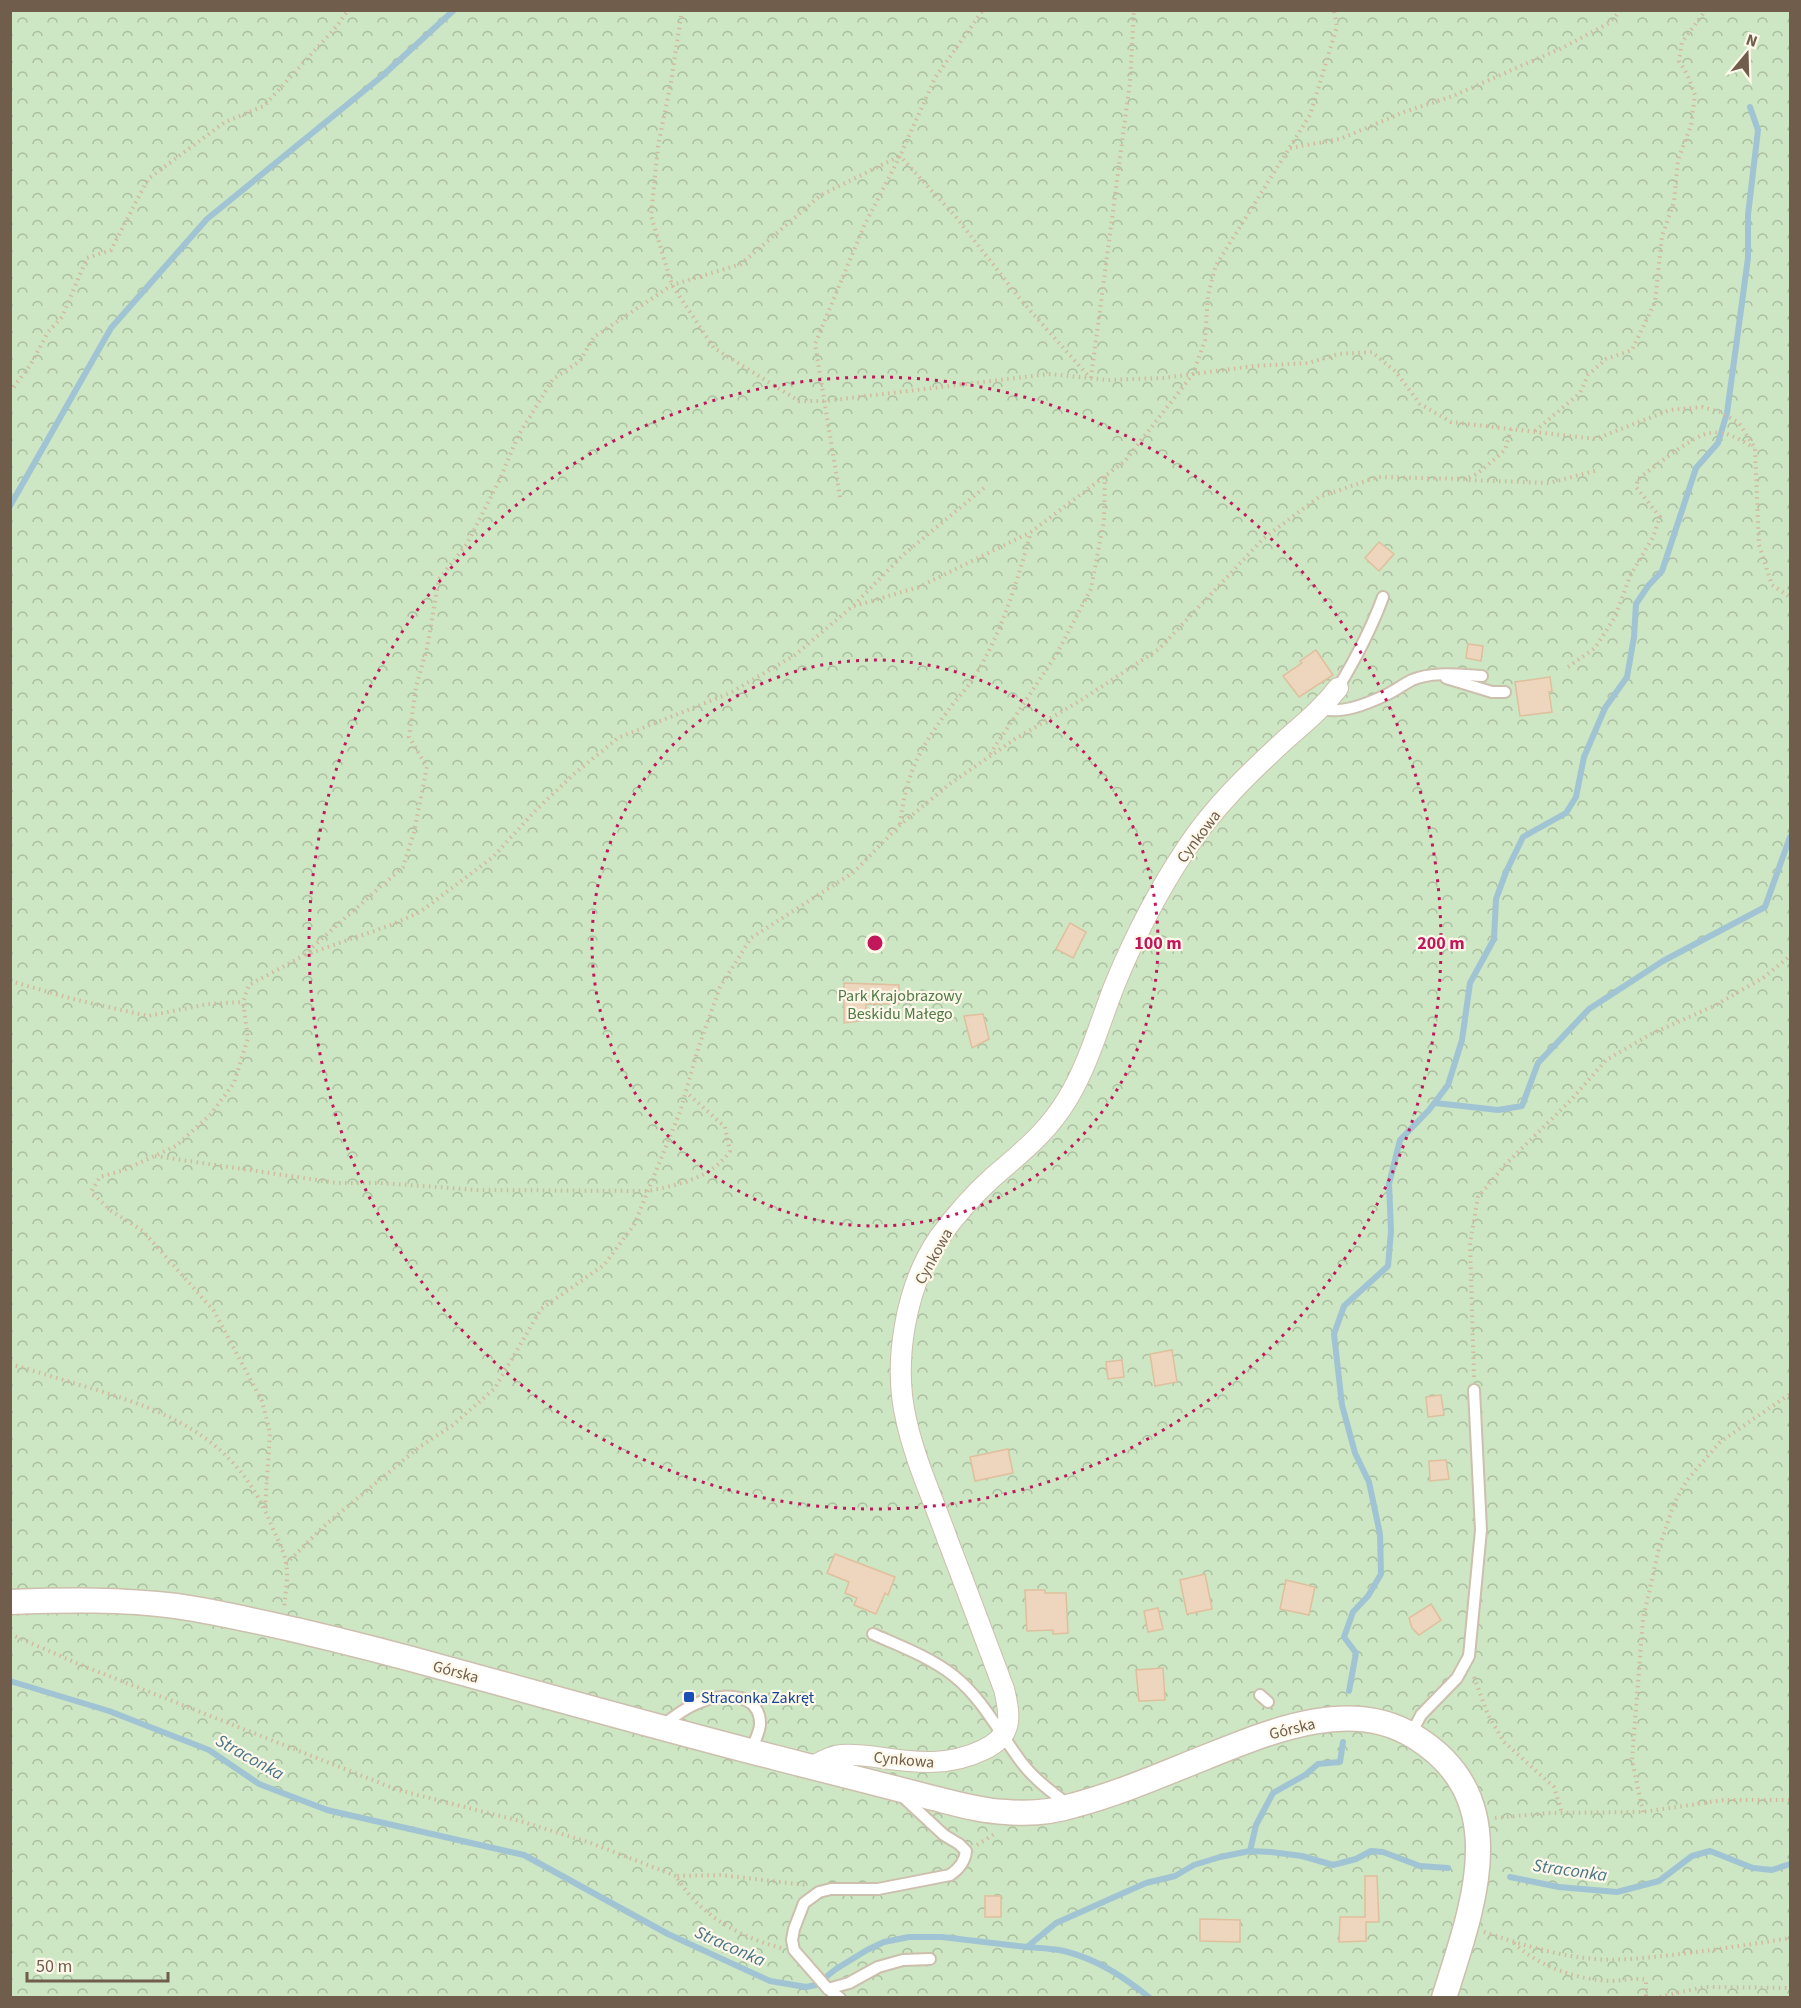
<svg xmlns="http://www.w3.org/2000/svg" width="1801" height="2008" font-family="'Source Sans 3',sans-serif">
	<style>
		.park { fill: url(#park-crowns) }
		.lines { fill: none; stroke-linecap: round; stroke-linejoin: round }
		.stream { stroke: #a0c4d3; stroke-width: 6 }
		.building { fill: #edd6bd; stroke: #dfbf9e; stroke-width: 1.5 }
		.service-casing { stroke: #cdbfad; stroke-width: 14 }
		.minor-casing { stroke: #cdbfad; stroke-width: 22 }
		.tertiary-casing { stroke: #cdbfad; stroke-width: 27 }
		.path { stroke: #d2baa0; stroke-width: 4; stroke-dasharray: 1.5 4.5; stroke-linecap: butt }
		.service { stroke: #fff; stroke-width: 10 }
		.minor { stroke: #fff; stroke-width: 20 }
		.tertiary { stroke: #fff; stroke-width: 24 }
		.ring { fill: none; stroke: #c2185b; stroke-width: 3; stroke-dasharray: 3 6 }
		.transit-dot { fill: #1a4fb4; stroke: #fdf8e9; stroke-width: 2 }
		.labels { text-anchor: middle; stroke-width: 4.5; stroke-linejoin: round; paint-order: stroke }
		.street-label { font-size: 16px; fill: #705d4b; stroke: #fdf8e9 }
		.park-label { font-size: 16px; fill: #507a47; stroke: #fdf8e9 }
		.transit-label { font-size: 16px; fill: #164399; stroke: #fdf8e9; text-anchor: start }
		.water-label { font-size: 18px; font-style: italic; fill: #4a7689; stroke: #fdf8e9 }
		.centre { fill: #c2185b; stroke: #fdf8e9; stroke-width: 3 }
		.ring-label { font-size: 18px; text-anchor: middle; font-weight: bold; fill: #c2185b; stroke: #fdf8e9; stroke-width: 4.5; stroke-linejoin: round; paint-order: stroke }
	</style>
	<defs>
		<pattern id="park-crowns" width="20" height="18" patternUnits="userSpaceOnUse" patternTransform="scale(1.5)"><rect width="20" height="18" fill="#cde6c3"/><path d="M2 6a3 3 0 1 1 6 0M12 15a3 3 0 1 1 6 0" fill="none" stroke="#abbea0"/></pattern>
	</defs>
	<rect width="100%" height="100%" fill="#faf4e3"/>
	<!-- park -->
	<rect class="park" x="11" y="11" width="1779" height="1986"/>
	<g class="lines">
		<!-- stream -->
		<g class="stream">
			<polyline points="10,506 111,328 207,219 381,77 454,10"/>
			<polyline points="1435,1103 1498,1110 1522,1106 1538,1063 1589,1009 1663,961 1765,907 1790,837"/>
			<polyline points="10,1681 109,1711 209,1750 259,1784 327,1810 524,1855 668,1934 770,1981 806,1987 816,1985 836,1969 867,1950 884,1942 909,1937 942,1937 1027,1947 1056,1923 1146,1883 1175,1876 1194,1865 1220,1857 1250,1851 1271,1852 1302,1856 1333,1865 1356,1859 1371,1851 1383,1852 1420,1866 1448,1868"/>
			<polyline points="1349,1691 1356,1653 1344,1637 1353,1612 1368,1596 1381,1574 1380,1534 1369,1482 1355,1453 1342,1405 1334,1334 1344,1306 1388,1266 1391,1231 1389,1184 1400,1140 1429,1110 1448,1085 1462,1040 1470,983 1494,939 1496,899 1506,872 1523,837 1566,813 1576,797 1584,757 1605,708 1627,677 1634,637 1636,604 1648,586 1662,571 1696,468 1718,443 1727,413 1748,258 1748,215 1758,130 1750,107"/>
			<polyline points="1250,1851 1256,1825 1273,1793 1305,1775 1318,1764 1340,1762 1343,1742"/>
			<polyline points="1510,1877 1559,1887 1617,1892 1659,1881 1692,1856 1710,1851 1753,1868 1772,1870 1790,1864"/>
			<path d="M1027,1947c12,1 25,1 37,4 33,8 60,26 86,47"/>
		</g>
	</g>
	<!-- building -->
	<g class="building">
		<polygon points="1379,542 1394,554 1379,571 1365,558"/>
		<polygon points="1468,644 1483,646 1481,661 1466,658"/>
		<polygon points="1316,650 1333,675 1299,697 1283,676 1302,663 1300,661"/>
		<polygon points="1550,677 1552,691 1549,692 1552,712 1520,716 1515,682"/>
		<polygon points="1070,923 1086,932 1073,958 1056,949"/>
		<polygon points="844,983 899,985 899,1004 866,1004 866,1020 844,1023"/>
		<polygon points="983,1014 989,1039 972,1048 964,1016"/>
		<polygon points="1172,1350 1177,1382 1155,1386 1150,1354"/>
		<polygon points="1122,1360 1124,1377 1108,1379 1106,1362"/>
		<polygon points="1441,1395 1444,1415 1428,1417 1426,1397"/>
		<polygon points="1008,1449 1013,1473 975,1481 970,1457"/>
		<polygon points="1446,1460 1449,1479 1430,1481 1429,1461"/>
		<polygon points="835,1554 895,1577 888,1595 885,1593 876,1614 854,1605 857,1598 845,1593 849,1582 827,1573"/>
		<polygon points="1205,1574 1212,1609 1187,1614 1180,1580"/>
		<polygon points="1286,1580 1315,1587 1309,1615 1280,1609"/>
		<polygon points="1025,1590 1045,1590 1045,1593 1066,1593 1068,1633 1053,1634 1053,1630 1027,1631"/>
		<polygon points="1431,1604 1441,1620 1419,1635 1412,1628 1409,1618"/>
		<polygon points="1158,1608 1163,1629 1148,1632 1144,1611"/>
		<polygon points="1163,1668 1165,1700 1139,1701 1136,1670"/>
		<polygon points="1365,1876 1377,1876 1379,1922 1366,1922 1366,1941 1339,1942 1340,1917 1365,1917"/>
		<rect x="985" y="1896" width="16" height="21"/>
		<polygon points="1200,1919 1240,1920 1240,1942 1200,1941"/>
	</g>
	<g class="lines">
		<!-- service casing -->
		<g class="service-casing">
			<g id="service">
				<polyline points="1446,678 1492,692 1505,692"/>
				<path d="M1338,688c18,-30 33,-58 45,-91"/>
				<path d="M1321,709c22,5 46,-5 67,-15 8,-4 16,-10 24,-14 21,-9 48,-5 70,-4"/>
				<path d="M873,1634c27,12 57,23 81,42 29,23 46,58 68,87 13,17 31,30 48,43"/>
				<polyline points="1260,1695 1268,1702"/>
				<path d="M663,1725c12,-9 25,-19 40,-24 21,-8 58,-8 57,24 -1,9 -6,17 -9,26"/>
				<polyline points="1411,1734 1421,1715 1457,1678 1469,1656 1481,1530 1474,1390"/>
				<polyline points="828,1989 849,1983 878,1967 903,1960 930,1959"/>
				<path d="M840,1998l-12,-9 -34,-39 -2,-10 2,-11 10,-26 15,-11 12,-3h47l72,-14c9,-6 15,-13 16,-24l-7,-7 -15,-9 -42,-39"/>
			</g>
		</g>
		<!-- minor casing -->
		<g class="minor-casing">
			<path id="minor" d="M811,1767c10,-5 19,-11 30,-12 14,-1 28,1 42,3 35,5 67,8 100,-8 30,-14 28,-32 21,-61 -19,-50 -37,-99 -56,-148 -14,-40 -33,-80 -42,-122 -13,-56 -1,-131 32,-180 16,-22 34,-43 54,-61 31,-27 55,-45 76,-80 21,-35 32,-76 47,-114 19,-46 43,-93 71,-135 26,-40 62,-75 98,-108 19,-17 38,-32 54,-53"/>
		</g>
		<!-- tertiary casing -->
		<g class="tertiary-casing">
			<path id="tertiary" d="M10,1602c56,-2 111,-3 166,4 41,6 80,15 120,24 51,12 102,25 152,39 110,30 219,61 329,89 51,13 101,26 152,39 25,6 51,14 77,15 23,2 47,0 69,-7 45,-12 88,-31 131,-48 63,-25 145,-61 209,-20 101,62 57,171 29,261"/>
		</g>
		<!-- path -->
		<g class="path">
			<polyline points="682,10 671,82 658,146 651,216 672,285 714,348 799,401 825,401 1049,374 1108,380 1163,378 1254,366 1308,363 1338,354 1372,352 1396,372 1420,404 1451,422 1595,439 1670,410 1702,407 1720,412 1739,423 1755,448 1759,545 1772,585 1790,597"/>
			<polyline points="1290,148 1340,139 1404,112 1453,96 1564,47 1609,23 1621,10"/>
			<polyline points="1091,378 1130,82 1134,10"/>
			<polyline points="10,392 31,364 48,332 62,317 87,258 111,250 148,179 225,122 264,106 337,26 348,10"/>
			<polyline points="1535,431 1580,393 1588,375 1606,359 1632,350 1655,302 1662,236 1674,202 1678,160 1691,125 1695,95 1687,74 1679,61 1682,42 1706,10"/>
			<polyline points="1469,480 1549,483 1598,470"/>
			<polyline points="840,497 815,344 864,226 900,156 956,217 1020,299 1090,378"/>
			<polyline points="854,606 919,587 1031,532 1125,461 1193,374 1205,340 1208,295 1216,265 1310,115 1337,27 1334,10"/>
			<path d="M1568,667l27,-19 20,-31 15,-41 23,-39 7,-20 -24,-30 2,-8c15,-11 55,-44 72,-46 16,-3 31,7 44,15"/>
			<polyline points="990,754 1056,655 1091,589 1104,520 1105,476"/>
			<path d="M900,824c6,-49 18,-73 47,-112 8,-12 20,-23 28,-36 27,-44 42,-94 56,-144"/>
			<polyline points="305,955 391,925 420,912 493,857 536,810 574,774 618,738 730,693 795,655 853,606 903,555 984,488"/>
			<polyline points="10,981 73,999 148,1016 208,1004 243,1002"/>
			<path d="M155,1156l182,27h44l96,7 171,1c30,-6 64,-13 82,-40l-5,-24 -39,-35"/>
			<path d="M10,1364c28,8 56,17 84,25 84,26 145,53 179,140 5,11 11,22 13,34 3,14 -1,31 -2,46"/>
			<polyline points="1474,1377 1470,1243 1478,1197 1505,1165 1571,1100 1606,1060 1651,1034 1714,1006 1763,978 1790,956"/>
			<polyline points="265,1508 270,1433 262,1401 214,1311 143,1231 110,1210 91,1192 100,1177 124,1170 176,1146 210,1115 234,1083 248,1038 243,1002 249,985 301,957 403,867 414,832 427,767 409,737 416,687 427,648 439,579 467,544 499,481 518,436 553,379 580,361 594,337 672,285 741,264 821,195 900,156 935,78 983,10"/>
			<polyline points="286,1564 323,1527 418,1448 453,1425 495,1388 541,1309 604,1265 634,1225 680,1112 698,1049 720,987 751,938 854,872 900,825 951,783 1015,739 1078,702 1159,649 1264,538 1319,497 1378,477 1465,479 1477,474 1505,450 1511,429"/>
			<polyline points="10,1634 81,1665 398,1790 520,1821 591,1843 676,1876"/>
			<polyline points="1474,1677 1488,1715 1504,1742 1554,1787 1562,1813"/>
			<polyline points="1643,1812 1632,1760 1643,1619 1659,1548 1674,1504 1687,1480 1720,1442 1790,1394"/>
			<polyline points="1495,1818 1548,1813 1643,1812 1724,1800 1790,1800"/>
			<polyline points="977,1845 996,1833"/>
			<path d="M1484,1932c36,12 73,24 111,27 23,2 46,-1 69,-3 42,-5 84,-11 126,-18"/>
			<path d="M1514,1943c24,23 61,36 95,38 13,0 24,-4 37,-1v18"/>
			<path d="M781,1948c-42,-11 -83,-34 -105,-72l45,-1 85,10"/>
			<polyline points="1654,1998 1704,1987 1790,1988"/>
		</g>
		<!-- service -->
		<use href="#service" class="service"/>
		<!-- minor -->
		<use href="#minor" class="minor"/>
		<!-- tertiary -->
		<use href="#tertiary" class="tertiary"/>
	</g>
	<!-- distance rings -->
	<g class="ring">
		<circle cx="875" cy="943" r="283"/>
		<circle cx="875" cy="943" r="566"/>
	</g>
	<!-- markers -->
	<rect class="transit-dot" x="683" y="1691" width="12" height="12" rx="3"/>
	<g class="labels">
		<!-- street labels -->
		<g class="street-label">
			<text transform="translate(1198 836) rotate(-53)" y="6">Cynkowa</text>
			<text transform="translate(933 1256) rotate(-61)" y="6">Cynkowa</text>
			<text transform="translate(456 1671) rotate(15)" y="6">Górska</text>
			<text transform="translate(1292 1728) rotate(-14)" y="6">Górska</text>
			<text transform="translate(904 1759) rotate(5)" y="6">Cynkowa</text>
		</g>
		<!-- park labels -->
		<g class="park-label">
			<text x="900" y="1001">Park Krajobrazowy<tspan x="900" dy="18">Beskidu Małego</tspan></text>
		</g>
		<!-- transit labels -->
		<g class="transit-label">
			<text x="701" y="1703">Straconka Zakręt</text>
		</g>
		<!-- water labels -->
		<g class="water-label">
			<text transform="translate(250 1757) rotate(29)" y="6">Straconka</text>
			<text transform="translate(1570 1870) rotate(8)" y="6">Straconka</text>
			<text transform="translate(730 1946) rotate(24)" y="6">Straconka</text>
		</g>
	</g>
	<circle cx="875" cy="943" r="9" class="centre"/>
	<g class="ring-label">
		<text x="1158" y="949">100 m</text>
		<text x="1441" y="949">200 m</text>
	</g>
	<!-- border -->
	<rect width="1801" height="2008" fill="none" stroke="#705d4b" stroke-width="24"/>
	<!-- north arrow -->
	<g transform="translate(1747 54) rotate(19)" stroke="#fdf8e9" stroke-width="4.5" paint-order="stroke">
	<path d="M0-4.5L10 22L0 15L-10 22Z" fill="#705d4b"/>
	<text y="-9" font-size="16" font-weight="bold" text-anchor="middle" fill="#705d4b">N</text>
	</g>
	<!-- scale -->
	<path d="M27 1972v9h141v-9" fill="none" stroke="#705d4b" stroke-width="3"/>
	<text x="36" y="1972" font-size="18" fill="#705d4b" stroke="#fdf8e9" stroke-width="4.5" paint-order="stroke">50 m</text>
</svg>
